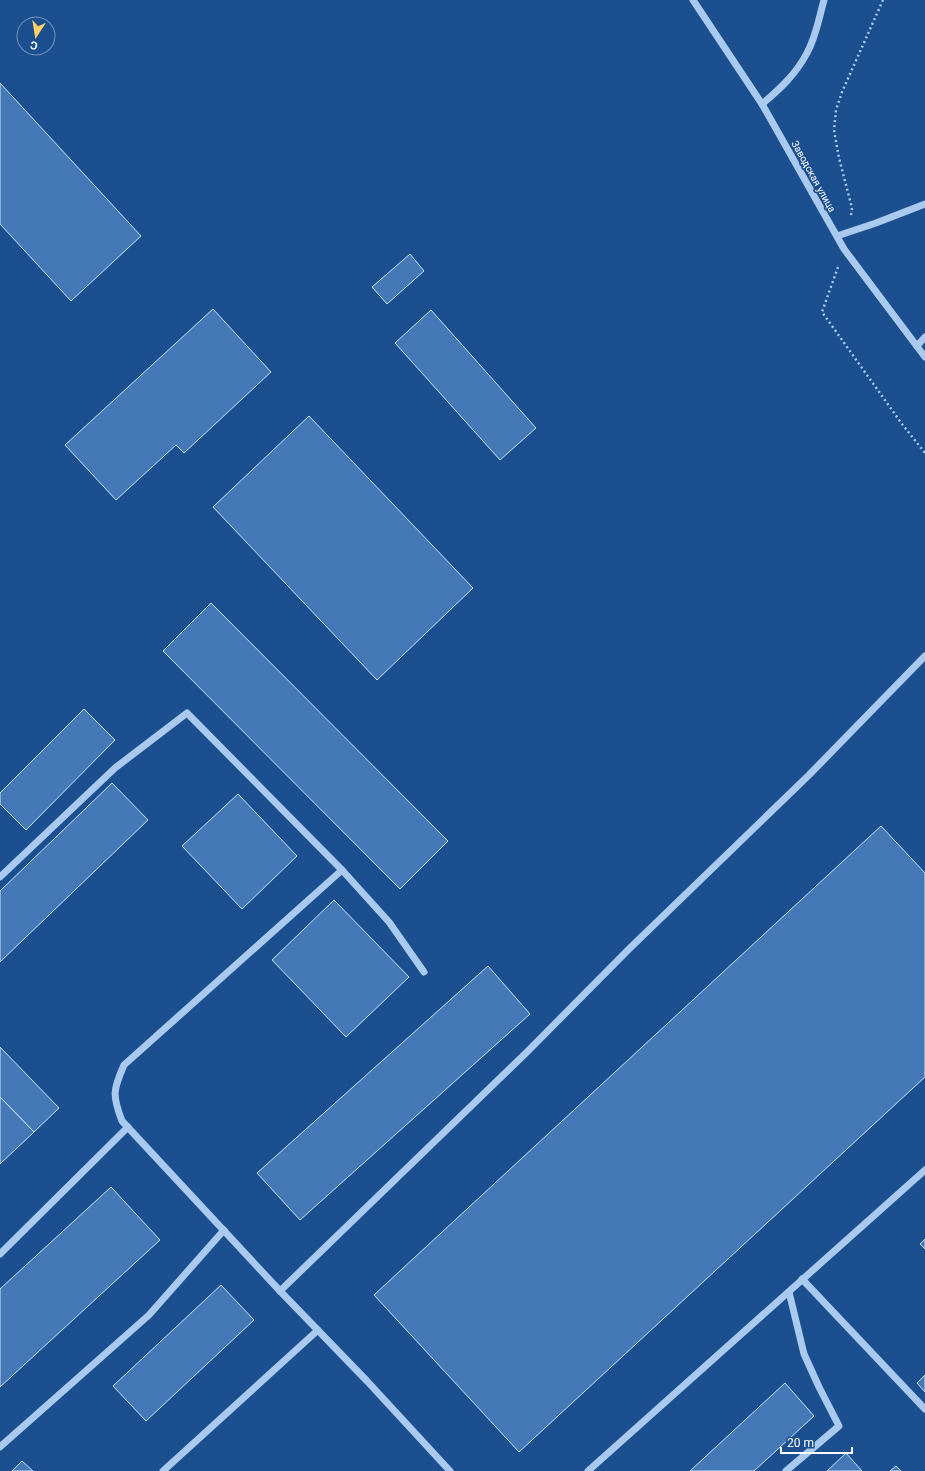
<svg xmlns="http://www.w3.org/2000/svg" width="925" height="1471" font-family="Roboto,sans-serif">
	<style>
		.building { fill: #4478b7; stroke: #cfe3fa }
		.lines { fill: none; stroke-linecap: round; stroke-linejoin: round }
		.path { stroke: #a9c9ee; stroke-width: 2.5; stroke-dasharray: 2 3; stroke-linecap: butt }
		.minor { stroke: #a9c9ee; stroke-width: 7 }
		.labels { text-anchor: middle; stroke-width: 3.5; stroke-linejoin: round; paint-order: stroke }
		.street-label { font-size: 10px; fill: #fff; stroke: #1b4f8f }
	</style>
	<rect width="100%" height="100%" fill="#1b4f8f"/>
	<!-- building -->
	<g class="building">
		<polygon points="0,83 141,236 71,301 0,224"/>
		<polygon points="410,254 424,271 387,304 372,287"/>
		<polygon points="213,309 271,372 184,453 176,445 116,500 65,445"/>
		<polygon points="431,310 536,428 500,460 395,343"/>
		<polygon points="309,416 473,588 377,680 213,507"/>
		<polygon points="211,603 448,841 400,889 163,651"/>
		<polygon points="84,709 115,740 26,830 0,804 0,793"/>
		<polygon points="112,783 148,820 0,962 0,891"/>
		<polygon points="238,794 297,856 242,909 182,846"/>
		<polygon points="881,826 925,873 925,1077 519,1452 374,1295"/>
		<polygon points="334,900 409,977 346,1037 272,960"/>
		<polygon points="488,966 530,1014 300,1220 257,1173"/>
		<polygon points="0,1047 59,1108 34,1132 0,1097"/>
		<polygon points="0,1097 34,1132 0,1164"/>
		<polygon points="111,1187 160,1240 0,1387 0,1289"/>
		<polygon points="925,1239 925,1249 920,1244"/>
		<polygon points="221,1285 254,1320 146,1421 113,1386"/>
		<polygon points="925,1375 925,1392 917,1383"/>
		<polygon points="785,1383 814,1416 754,1471 690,1471"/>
		<polygon points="846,1453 862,1471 827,1471"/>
		<polygon points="22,1461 33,1471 12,1471"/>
		<polygon points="896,1466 901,1471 890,1471"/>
	</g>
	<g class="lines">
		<!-- path -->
		<g class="path">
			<polyline points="851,215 852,208 839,158 834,130 836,110 842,92 883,0"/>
			<polyline points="838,267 822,312 902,424 925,453"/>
		</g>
		<!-- minor -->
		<g class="minor">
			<polyline points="693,0 762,104 844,249 925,357"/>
			<path d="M762,104c18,-15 34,-30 45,-51 9,-16 12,-35 17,-53"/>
			<polyline points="837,236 876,223 925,204"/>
			<polyline points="917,346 925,337"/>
			<polyline points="342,870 389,922 424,972"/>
			<path d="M0,877l115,-109 72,-55 155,157 -218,195c-11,25 -12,30 -2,56l158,170 247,-239 102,-103 180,-174 116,-119"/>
			<polyline points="0,1254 128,1127"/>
			<polyline points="802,1279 925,1409"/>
			<polyline points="280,1291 367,1381 450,1471"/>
			<polyline points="0,1447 149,1315 224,1230"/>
			<polyline points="163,1471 318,1330"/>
			<polyline points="588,1471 925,1170"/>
			<polyline points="786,1471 839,1426 819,1387 804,1354 789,1292"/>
		</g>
	</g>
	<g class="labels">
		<!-- street labels -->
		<g class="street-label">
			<text transform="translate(814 176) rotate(61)" y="4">Заводская улица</text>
		</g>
	</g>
	<!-- north arrow -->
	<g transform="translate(36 36) rotate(192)"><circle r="19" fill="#1b4f8f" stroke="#7695bc"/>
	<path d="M0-3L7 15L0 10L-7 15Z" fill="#ffd166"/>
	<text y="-6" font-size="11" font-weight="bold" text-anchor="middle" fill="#ffffff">С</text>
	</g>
	<!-- scale -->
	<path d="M781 1447v6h71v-6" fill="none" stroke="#ffffff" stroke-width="2"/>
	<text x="787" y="1447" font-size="12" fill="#ffffff" stroke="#1b4f8f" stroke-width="3" paint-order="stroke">20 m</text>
</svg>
